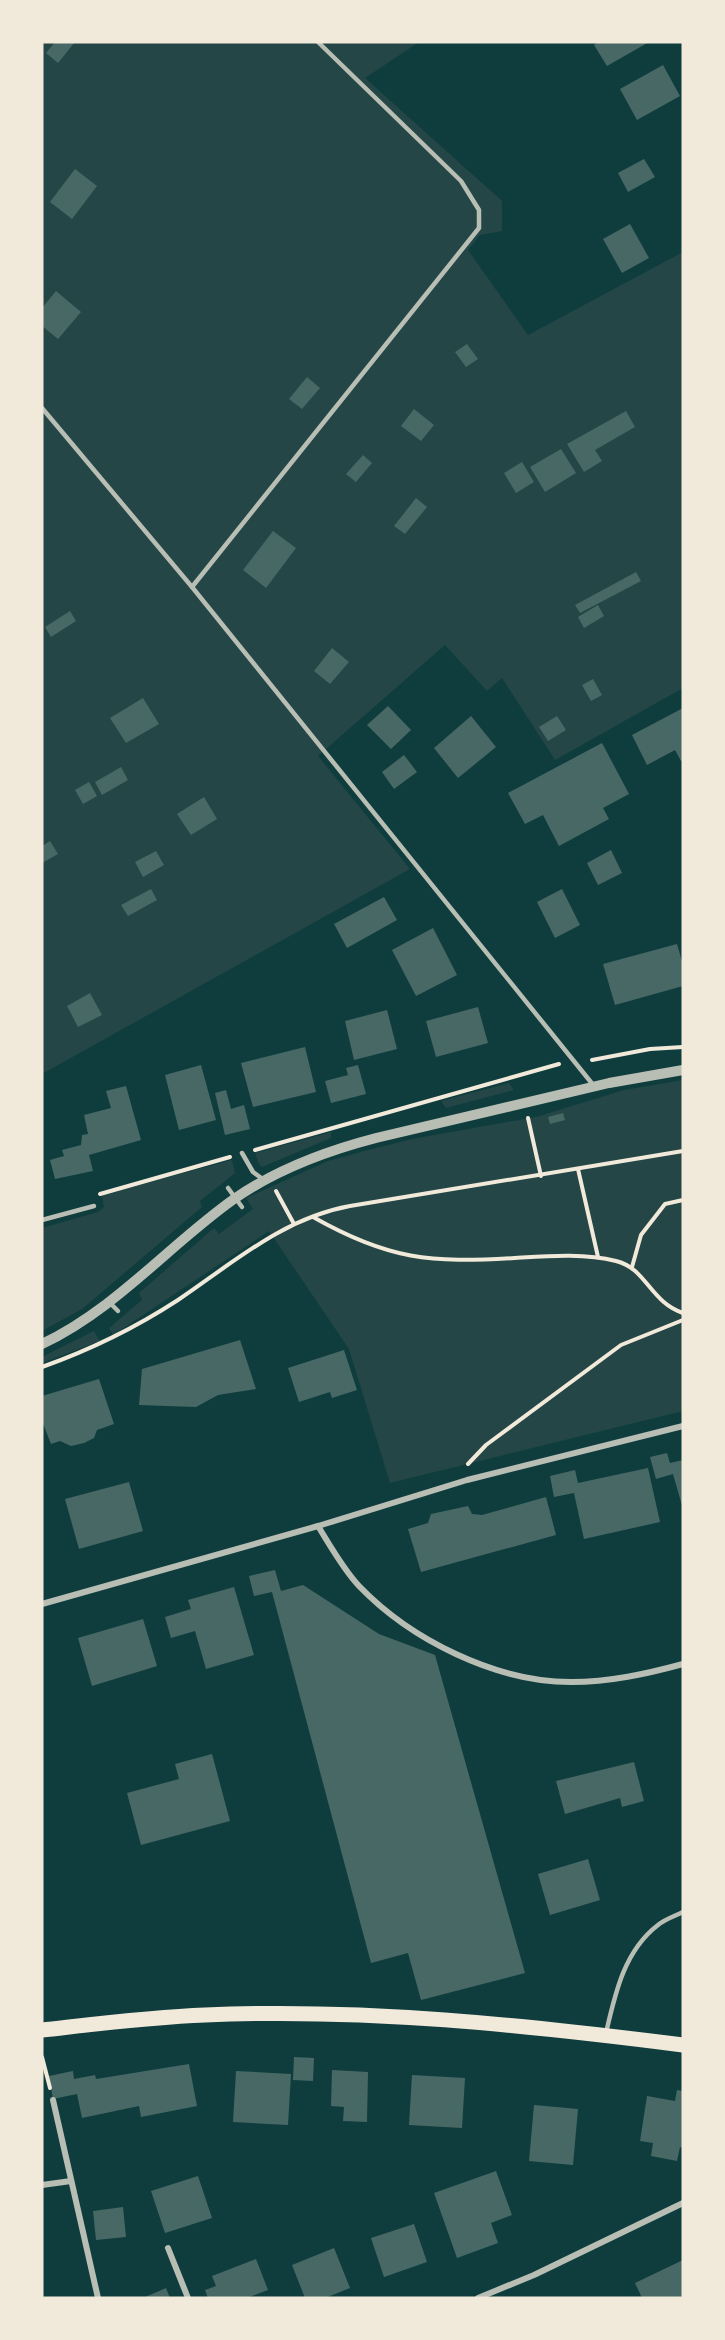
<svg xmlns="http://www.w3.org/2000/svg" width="725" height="2340" font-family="'Times New Roman',serif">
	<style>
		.green { fill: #244646 }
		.building { fill: #486865 }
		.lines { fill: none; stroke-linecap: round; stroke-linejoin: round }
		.path { stroke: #f1e9da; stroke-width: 4 }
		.service { stroke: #b8beb3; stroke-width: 4.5 }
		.minor { stroke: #b8beb3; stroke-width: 6 }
		.tertiary { stroke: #b8beb3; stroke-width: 10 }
		.primary { stroke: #f1e9da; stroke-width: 15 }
	</style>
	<rect width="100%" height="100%" fill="#0f3d3e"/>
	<!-- green -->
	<g class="green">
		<polygon points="42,42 419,42 365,78 502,201 502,231 480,235 468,250 528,335 683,252 683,688 555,760 502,678 487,691 445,645 318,756 410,869 42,1074"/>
		<polygon points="683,1080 683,1411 390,1483 349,1349 269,1231 113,1335 109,1328 142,1300 139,1293 214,1228 219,1234 253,1209 246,1198 328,1161 368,1150 412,1139 536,1117 624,1090"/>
		<polygon points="509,1083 514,1090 446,1108 441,1101"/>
		<polygon points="331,1132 331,1138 262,1167 259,1164 255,1153"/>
		<polygon points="232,1160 235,1173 200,1201 202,1207 82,1309 42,1331 42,1228 98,1212 104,1207 102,1195"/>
		<polygon points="94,1331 100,1341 42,1363 42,1357"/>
	</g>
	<!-- building -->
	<g class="building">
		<polygon points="55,42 75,42 58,63 46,53"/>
		<polygon points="598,42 649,42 607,66 594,45"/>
		<polygon points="663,65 680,96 637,120 620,89"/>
		<polygon points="644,159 655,177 628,192 618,173"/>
		<polygon points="75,169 97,186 72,219 50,202"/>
		<polygon points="630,224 649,258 622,273 603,239"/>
		<polygon points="56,291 81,312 58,339 42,326 42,308"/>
		<polygon points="467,344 478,359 466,367 455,352"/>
		<polygon points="307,377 320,388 302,409 289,399"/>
		<polygon points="414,409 434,425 421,441 401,426"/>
		<polygon points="626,411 635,427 595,450 602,461 584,472 567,444"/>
		<polygon points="561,449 576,473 545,492 530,467"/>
		<polygon points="363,455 372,463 356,482 346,474"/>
		<polygon points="522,462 534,482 516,493 504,473"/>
		<polygon points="416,498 427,507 405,534 394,526"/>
		<polygon points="273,531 296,548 266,588 243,570"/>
		<polygon points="636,572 641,581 580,613 575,605"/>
		<polygon points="598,605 604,616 584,628 578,617"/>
		<polygon points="70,611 76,621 51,637 45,627"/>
		<polygon points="332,648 349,662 330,684 314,671"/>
		<polygon points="593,679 602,695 591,701 582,685"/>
		<polygon points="143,698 159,724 126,743 110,718"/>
		<polygon points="388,706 411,730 391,749 367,725"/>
		<polygon points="683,708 683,760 681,761 675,750 647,765 632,735"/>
		<polygon points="471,716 496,747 458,778 434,748"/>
		<polygon points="557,716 566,730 548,741 539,727"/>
		<polygon points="602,743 629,794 603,808 609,819 559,846 543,815 525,824 508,793"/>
		<polygon points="404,755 417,772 394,789 382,772"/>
		<polygon points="121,767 128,780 102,795 95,782"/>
		<polygon points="89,782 97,796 83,804 75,790"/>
		<polygon points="204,797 217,819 191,835 177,814"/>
		<polygon points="50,841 58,854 42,863 42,846"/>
		<polygon points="611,850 622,873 598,885 587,863"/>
		<polygon points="156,851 164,865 143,877 135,862"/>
		<polygon points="151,889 157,900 128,916 121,905"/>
		<polygon points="562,889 580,925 555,938 537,902"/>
		<polygon points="384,897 397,920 347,948 334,924"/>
		<polygon points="433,928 457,975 416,996 392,950"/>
		<polygon points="677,944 683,965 683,986 615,1005 603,964"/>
		<polygon points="90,993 102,1015 78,1027 67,1006"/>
		<polygon points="478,1007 488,1043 436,1057 426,1021"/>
		<polygon points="387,1010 397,1049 354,1060 345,1021"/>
		<polygon points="305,1047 316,1092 253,1107 241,1063"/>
		<polygon points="201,1065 216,1120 179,1130 165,1075"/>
		<polygon points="358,1065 366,1094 331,1103 325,1081 348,1075 346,1068"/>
		<polygon points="126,1086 141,1140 89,1155 93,1171 55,1179 50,1160 64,1156 62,1150 81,1145 82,1135 88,1134 84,1115 111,1108 106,1091"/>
		<polygon points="226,1090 231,1109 244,1105 250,1129 225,1135 215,1093"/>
		<polygon points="563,1113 565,1120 550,1124 548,1117"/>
		<polygon points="240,1340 256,1389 218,1395 196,1407 139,1405 142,1369"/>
		<polygon points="344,1350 357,1390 332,1398 330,1392 299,1402 288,1368"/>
		<polygon points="99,1379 114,1424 97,1430 94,1438 84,1443 71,1446 60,1441 51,1444 42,1421 42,1396"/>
		<polygon points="667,1453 670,1463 683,1460 683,1509 673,1474 656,1479 650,1457"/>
		<polygon points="648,1468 660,1522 584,1539 574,1493 554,1497 550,1476 575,1470 578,1483"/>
		<polygon points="129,1482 143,1531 79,1549 65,1499"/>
		<polygon points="546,1497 556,1535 421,1572 408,1529 428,1523 431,1514 468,1506 472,1514 482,1515"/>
		<polygon points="275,1570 281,1591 303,1585 379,1634 435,1655 525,1973 421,2000 408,1953 371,1963 272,1592 254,1596 249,1576"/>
		<polygon points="234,1587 254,1655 206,1669 195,1631 171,1638 165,1617 191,1609 188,1600"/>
		<polygon points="143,1619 157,1666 92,1686 78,1638"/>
		<polygon points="212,1754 230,1821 141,1845 127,1793 179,1779 175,1764"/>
		<polygon points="634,1762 644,1801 622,1807 620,1798 565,1814 556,1781"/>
		<polygon points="588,1859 600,1900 550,1915 538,1874"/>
		<polygon points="294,2057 314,2058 313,2081 293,2080"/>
		<polygon points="189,2064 197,2106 141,2117 139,2106 82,2118 77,2094 53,2099 49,2076 73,2071 74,2079 95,2075 96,2079"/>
		<polygon points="332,2070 368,2072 367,2122 343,2121 344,2107 331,2106"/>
		<polygon points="236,2071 291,2074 288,2125 233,2122"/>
		<polygon points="412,2075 465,2078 462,2128 409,2125"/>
		<polygon points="677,2090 683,2091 683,2148 680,2147 677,2161 651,2156 653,2143 640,2141 647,2096 675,2101"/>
		<polygon points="534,2105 578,2109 573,2165 529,2161"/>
		<polygon points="496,2171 512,2215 491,2223 498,2243 457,2258 434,2193"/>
		<polygon points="198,2176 212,2218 165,2233 151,2191"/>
		<polygon points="123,2207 126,2237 96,2240 93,2211"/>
		<polygon points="414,2224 427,2262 384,2277 371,2238"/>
		<polygon points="334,2248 350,2288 325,2298 305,2298 292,2265"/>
		<polygon points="256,2259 268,2290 247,2298 208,2298 205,2290 216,2286 212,2276"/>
		<polygon points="683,2260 683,2298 642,2298 635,2283"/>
		<polygon points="166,2288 170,2298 143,2298"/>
	</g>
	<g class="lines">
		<!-- path -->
		<g class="path">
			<polyline points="592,1060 650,1049 683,1047"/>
			<polyline points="528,1118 541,1176"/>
			<polyline points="255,1150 559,1064"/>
			<polyline points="578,1169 598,1257"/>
			<polyline points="276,1191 294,1224"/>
			<polyline points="100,1194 230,1157"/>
			<path d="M313,1217c76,43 117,46 202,41 33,-2 69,-5 101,3 30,7 34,41 67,52"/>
			<polyline points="632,1267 641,1235 665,1204 683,1200"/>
			<path d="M42,1367c48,-17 93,-39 136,-67 55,-37 105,-82 172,-94l333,-55"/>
			<polyline points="468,1464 486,1445 621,1345 683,1320"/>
			<polyline points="42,2057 50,2088"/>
		</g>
		<!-- service -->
		<g class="service">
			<polyline points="42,408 192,587 594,1086"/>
			<polyline points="192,587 479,228 479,210 461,181 318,42"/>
			<polyline points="242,1153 253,1172 264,1180"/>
			<polyline points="228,1188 242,1207"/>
			<polyline points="42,1220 94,1206"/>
			<polyline points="110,1303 118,1311"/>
			<path d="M606,2033c9,-39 18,-82 52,-108 7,-6 17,-9 25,-13"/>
		</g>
		<!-- minor -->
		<g class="minor">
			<path d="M318,1526c13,21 25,43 41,60 52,54 137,96 212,96 39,0 75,-8 112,-18"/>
			<polyline points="42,1604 318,1526 467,1480 683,1426"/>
			<polyline points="53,2100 98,2298"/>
			<polyline points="42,2185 71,2181"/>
			<polyline points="168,2248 188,2298"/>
			<polyline points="478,2298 534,2275 683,2203"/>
		</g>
		<!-- tertiary -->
		<path class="tertiary" d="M42,1344c74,-35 127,-99 192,-145 43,-30 92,-48 142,-61l233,-55 74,-13"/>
		<!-- primary -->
		<path class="primary" d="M42,2030c54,-6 109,-13 163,-15 159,-7 321,10 478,30"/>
	</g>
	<!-- border -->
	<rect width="725" height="2340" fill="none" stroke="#f1e9da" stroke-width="87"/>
</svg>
